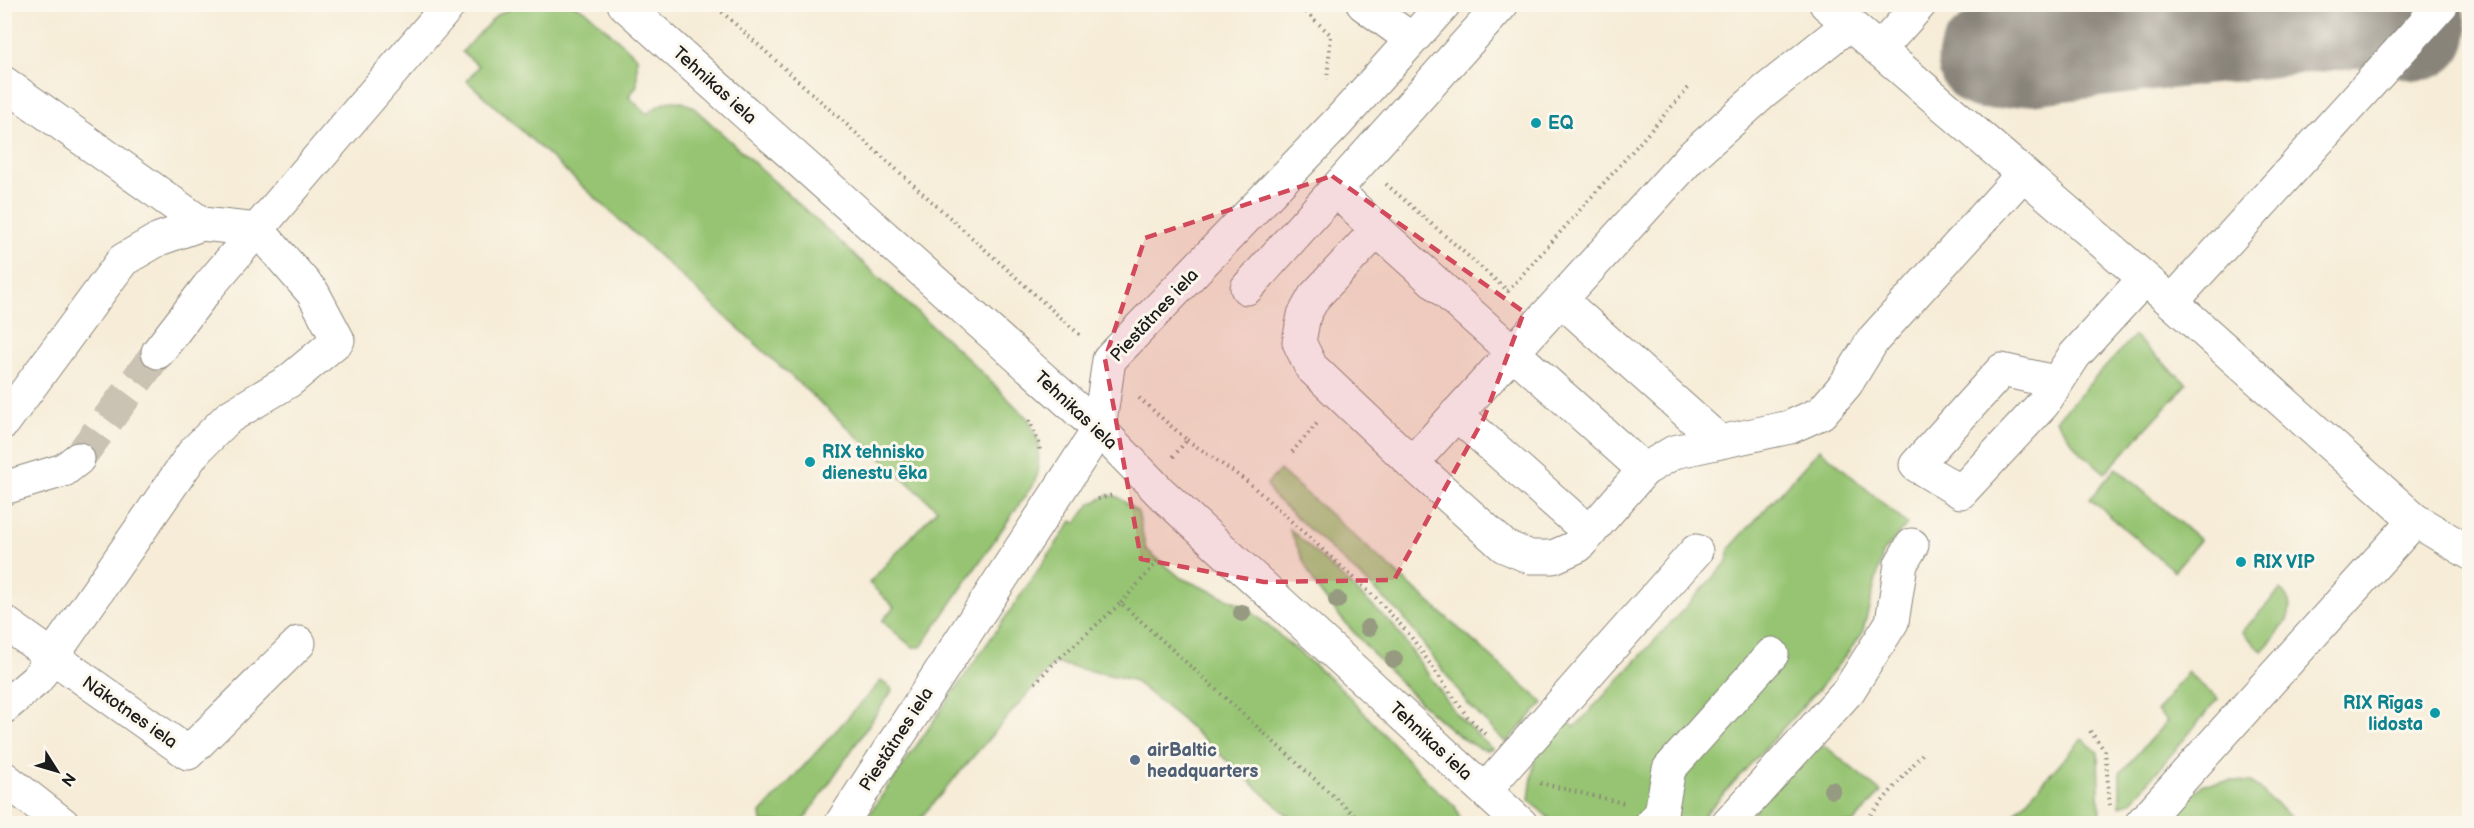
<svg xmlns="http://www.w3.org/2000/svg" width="2474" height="828" font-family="'Balsamiq Sans',sans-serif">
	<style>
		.green { fill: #96c472; stroke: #597047; stroke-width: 1.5 }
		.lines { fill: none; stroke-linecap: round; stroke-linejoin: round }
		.taxiway { stroke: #89847a; stroke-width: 99 }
		.minor-tunnel { stroke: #cac2b2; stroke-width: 33; stroke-dasharray: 33 16; stroke-linecap: butt }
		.minor-casing { stroke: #89847a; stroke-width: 35 }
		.path { stroke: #89847a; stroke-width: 4; stroke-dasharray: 1.5 4.5; stroke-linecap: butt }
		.minor { stroke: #fff; stroke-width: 33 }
		.tree { fill: #969a81 }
		.marked { fill: #d1495b; fill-opacity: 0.2; stroke: #d1495b; stroke-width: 4.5; stroke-dasharray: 12 8; stroke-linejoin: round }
		.culture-dot { fill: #0f9aa8; stroke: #fbf7ec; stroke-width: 2 }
		.service-dot { fill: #5c6f8a; stroke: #fbf7ec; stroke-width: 2 }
		.labels { text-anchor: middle; stroke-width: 6; stroke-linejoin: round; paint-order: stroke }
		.street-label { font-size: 18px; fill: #1c1c1c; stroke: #fbf7ec }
		.culture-label { font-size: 18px; font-weight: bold; fill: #0d838f; stroke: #fbf7ec; text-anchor: start }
		.service-label { font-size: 18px; font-weight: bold; fill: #4e5e75; stroke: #fbf7ec; text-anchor: start }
	</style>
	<rect width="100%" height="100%" fill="#fbf7ec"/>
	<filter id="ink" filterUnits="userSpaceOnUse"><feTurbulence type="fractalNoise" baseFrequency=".0167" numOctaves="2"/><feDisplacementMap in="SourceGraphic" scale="12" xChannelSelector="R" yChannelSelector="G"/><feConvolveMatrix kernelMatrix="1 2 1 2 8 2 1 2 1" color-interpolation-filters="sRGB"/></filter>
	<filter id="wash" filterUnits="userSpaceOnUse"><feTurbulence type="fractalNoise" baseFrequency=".008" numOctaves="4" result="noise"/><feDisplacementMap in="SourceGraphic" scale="24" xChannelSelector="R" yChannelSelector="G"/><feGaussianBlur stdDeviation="1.35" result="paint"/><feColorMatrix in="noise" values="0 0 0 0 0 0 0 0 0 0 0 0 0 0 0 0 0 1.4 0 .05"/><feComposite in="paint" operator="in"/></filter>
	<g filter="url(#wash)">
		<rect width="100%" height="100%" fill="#f6ecd7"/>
		<!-- green -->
		<g class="green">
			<path d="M516,5h58l11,5 52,47v28l-8,12 18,17c16,-13 28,-18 46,-7l275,252 61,61 10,23 -1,30 -4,10 -113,164h-9l-30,-26 12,-14 -25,-24 68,-74 -470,-428 12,-15 -17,-14 35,-37z"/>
			<polygon points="2134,336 2187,384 2105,473 2078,450 2056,420"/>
			<polygon points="1820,449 1907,524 1883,553 1862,634 1824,683 1697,823 1554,823 1529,800 1535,754 1565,720 1575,727 1728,561 1729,549"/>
			<polygon points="2116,468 2200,540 2174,571 2090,499"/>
			<polygon points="1280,470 1543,703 1506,743 1468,704 1401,614 1272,495 1267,484"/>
			<polygon points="1108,495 1118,497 1138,512 1146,549 1181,578 1245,606 1342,689 1430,784 1455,806 1462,823 1296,823 1181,719 1133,680 1054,663 916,823 863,823 1072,521 1076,523 1090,504"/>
			<path d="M1289,528l104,97 64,90 35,34c-26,14 -159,-136 -176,-163 -11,-18 -18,-39 -27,-58z"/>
			<path d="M2280,590c25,20 -4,45 -18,61l-20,-19z"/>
			<polygon points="2187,672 2218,699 2132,801 2120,806 2120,773 2167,721 2157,711"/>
			<polygon points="881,681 891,688 892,691 802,823 762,822 761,813"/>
			<polygon points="2082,739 2098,752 2100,823 2006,823"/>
			<polygon points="1825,746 1881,792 1853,823 1743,824 1808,748"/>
			<polygon points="2234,781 2251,782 2297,823 2168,823 2203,784"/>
		</g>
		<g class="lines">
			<!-- taxiway -->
			<polyline class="taxiway" points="1987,60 2365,17 2418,31"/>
		</g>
	</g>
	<g filter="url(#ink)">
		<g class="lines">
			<!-- minor-tunnel -->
			<polyline class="minor-tunnel" points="78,459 158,352"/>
			<!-- minor casing -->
			<g class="minor-casing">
				<g id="minor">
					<polyline points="624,4 1099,429 1160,492 1521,824"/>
					<polyline points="1363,4 1411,39"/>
					<polyline points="1826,4 2172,302 2415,520 2470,553"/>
					<polyline points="1849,24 1764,92 1690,158 1412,463 1504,546 1530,557 1553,557 1578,546 1644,470 1674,452 1790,427 1821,413 1846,384 1873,340 2023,174"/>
					<polyline points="1879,50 1920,4"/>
					<polyline points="4,83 202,224 258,230 313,293 338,340 289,381 229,417 194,452 36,680 4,707"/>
					<polyline points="1336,190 1377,230"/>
					<polyline points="1247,288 1502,4"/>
					<polyline points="1561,300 1720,442"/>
					<polyline points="2172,302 2442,4"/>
					<polyline points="158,352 208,287 450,4"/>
					<polyline points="2055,382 2002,370 1916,465 1961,492 2043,404 2074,356 2144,279"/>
					<polyline points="1456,414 1590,533"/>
					<polyline points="4,422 123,260 159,239 202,224"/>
					<polyline points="1412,463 1311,367 1299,342 1304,315 1314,297 1377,230 1644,470"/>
					<polyline points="4,488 64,470 78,459"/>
					<polyline points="4,622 188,753 299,643"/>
					<polyline points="4,778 63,824"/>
					<polyline points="1485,790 1696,551"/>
					<polyline points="841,824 1099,429 1109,360 1338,122 1444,4"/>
					<polyline points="1651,824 1661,813 1669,769 1772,654"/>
					<polyline points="1728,824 1849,690 1892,622 1901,564 1912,545"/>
					<polyline points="2141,824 2415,520"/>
				</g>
			</g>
			<!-- path -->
			<g class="path">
				<polyline points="713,4 1082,337"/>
				<polyline points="1297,4 1331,35 1327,79"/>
				<polyline points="1386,184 1508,291 1691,85"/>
				<polyline points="1139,398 1187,440 1173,457"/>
				<polyline points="1029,420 1039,443 1040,453"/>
				<polyline points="1187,440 1248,482 1376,598 1409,634 1467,716 1486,735"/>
				<polyline points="1292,452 1319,421"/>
				<polyline points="1098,499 1113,495"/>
				<polyline points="1121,603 1160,559"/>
				<polyline points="1035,683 1054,663 1121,603 1364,824"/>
				<polyline points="2090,731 2105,751 2110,805"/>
				<polyline points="1540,783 1623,803"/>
				<polyline points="1863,824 1924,752"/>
			</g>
			<!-- minor -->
			<use href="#minor" class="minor"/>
		</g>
		<!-- trees -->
		<g class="tree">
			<circle cx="1337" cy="600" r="9"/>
			<circle cx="1242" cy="613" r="9"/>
			<circle cx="1368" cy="628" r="9"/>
			<circle cx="1394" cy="659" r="9"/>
			<circle cx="1832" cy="790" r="9"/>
		</g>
	</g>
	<!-- marked area -->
	<path class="marked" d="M1332,176l192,136 -40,106 -90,162 -130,2 -123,-23 -36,-200 40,-121z"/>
	<!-- markers -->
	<g class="culture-dot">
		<circle cx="1536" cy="123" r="6"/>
		<circle cx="810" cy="462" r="6"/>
		<circle cx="2241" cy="562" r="6"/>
		<circle cx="2435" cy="713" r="6"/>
	</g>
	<circle class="service-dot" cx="1135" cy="760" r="6"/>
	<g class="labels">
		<!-- street labels -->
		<g class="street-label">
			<text transform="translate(715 85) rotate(42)" y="6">Tehnikas iela</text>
			<text transform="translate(1154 315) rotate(-47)" y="6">Piestātnes iela</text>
			<text transform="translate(1076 410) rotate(43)" y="6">Tehnikas iela</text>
			<text transform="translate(130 712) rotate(35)" y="6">Nākotnes iela</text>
			<text transform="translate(896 739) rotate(-57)" y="6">Piestātnes iela</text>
			<text transform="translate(1431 741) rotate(43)" y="6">Tehnikas iela</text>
		</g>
		<!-- culture labels -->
		<g class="culture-label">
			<text x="1548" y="129">EQ</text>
			<text x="822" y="458">RIX tehnisko<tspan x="822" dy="21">dienestu ēka</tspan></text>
			<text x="2253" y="568">RIX VIP</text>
			<text x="2423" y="709" text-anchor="end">RIX Rīgas<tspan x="2423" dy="21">lidosta</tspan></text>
		</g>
		<!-- service labels -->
		<g class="service-label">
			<text x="1147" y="756">airBaltic<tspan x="1147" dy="21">headquarters</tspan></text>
		</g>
	</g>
	<!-- margin -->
	<rect width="2474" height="828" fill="none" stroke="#fbf7ec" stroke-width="24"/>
	<!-- north arrow -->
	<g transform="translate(57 771) rotate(127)" stroke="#fbf7ec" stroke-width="4.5" paint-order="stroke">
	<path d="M0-4.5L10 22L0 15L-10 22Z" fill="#1c1c1c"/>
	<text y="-9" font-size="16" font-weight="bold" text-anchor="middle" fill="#1c1c1c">N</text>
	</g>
</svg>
